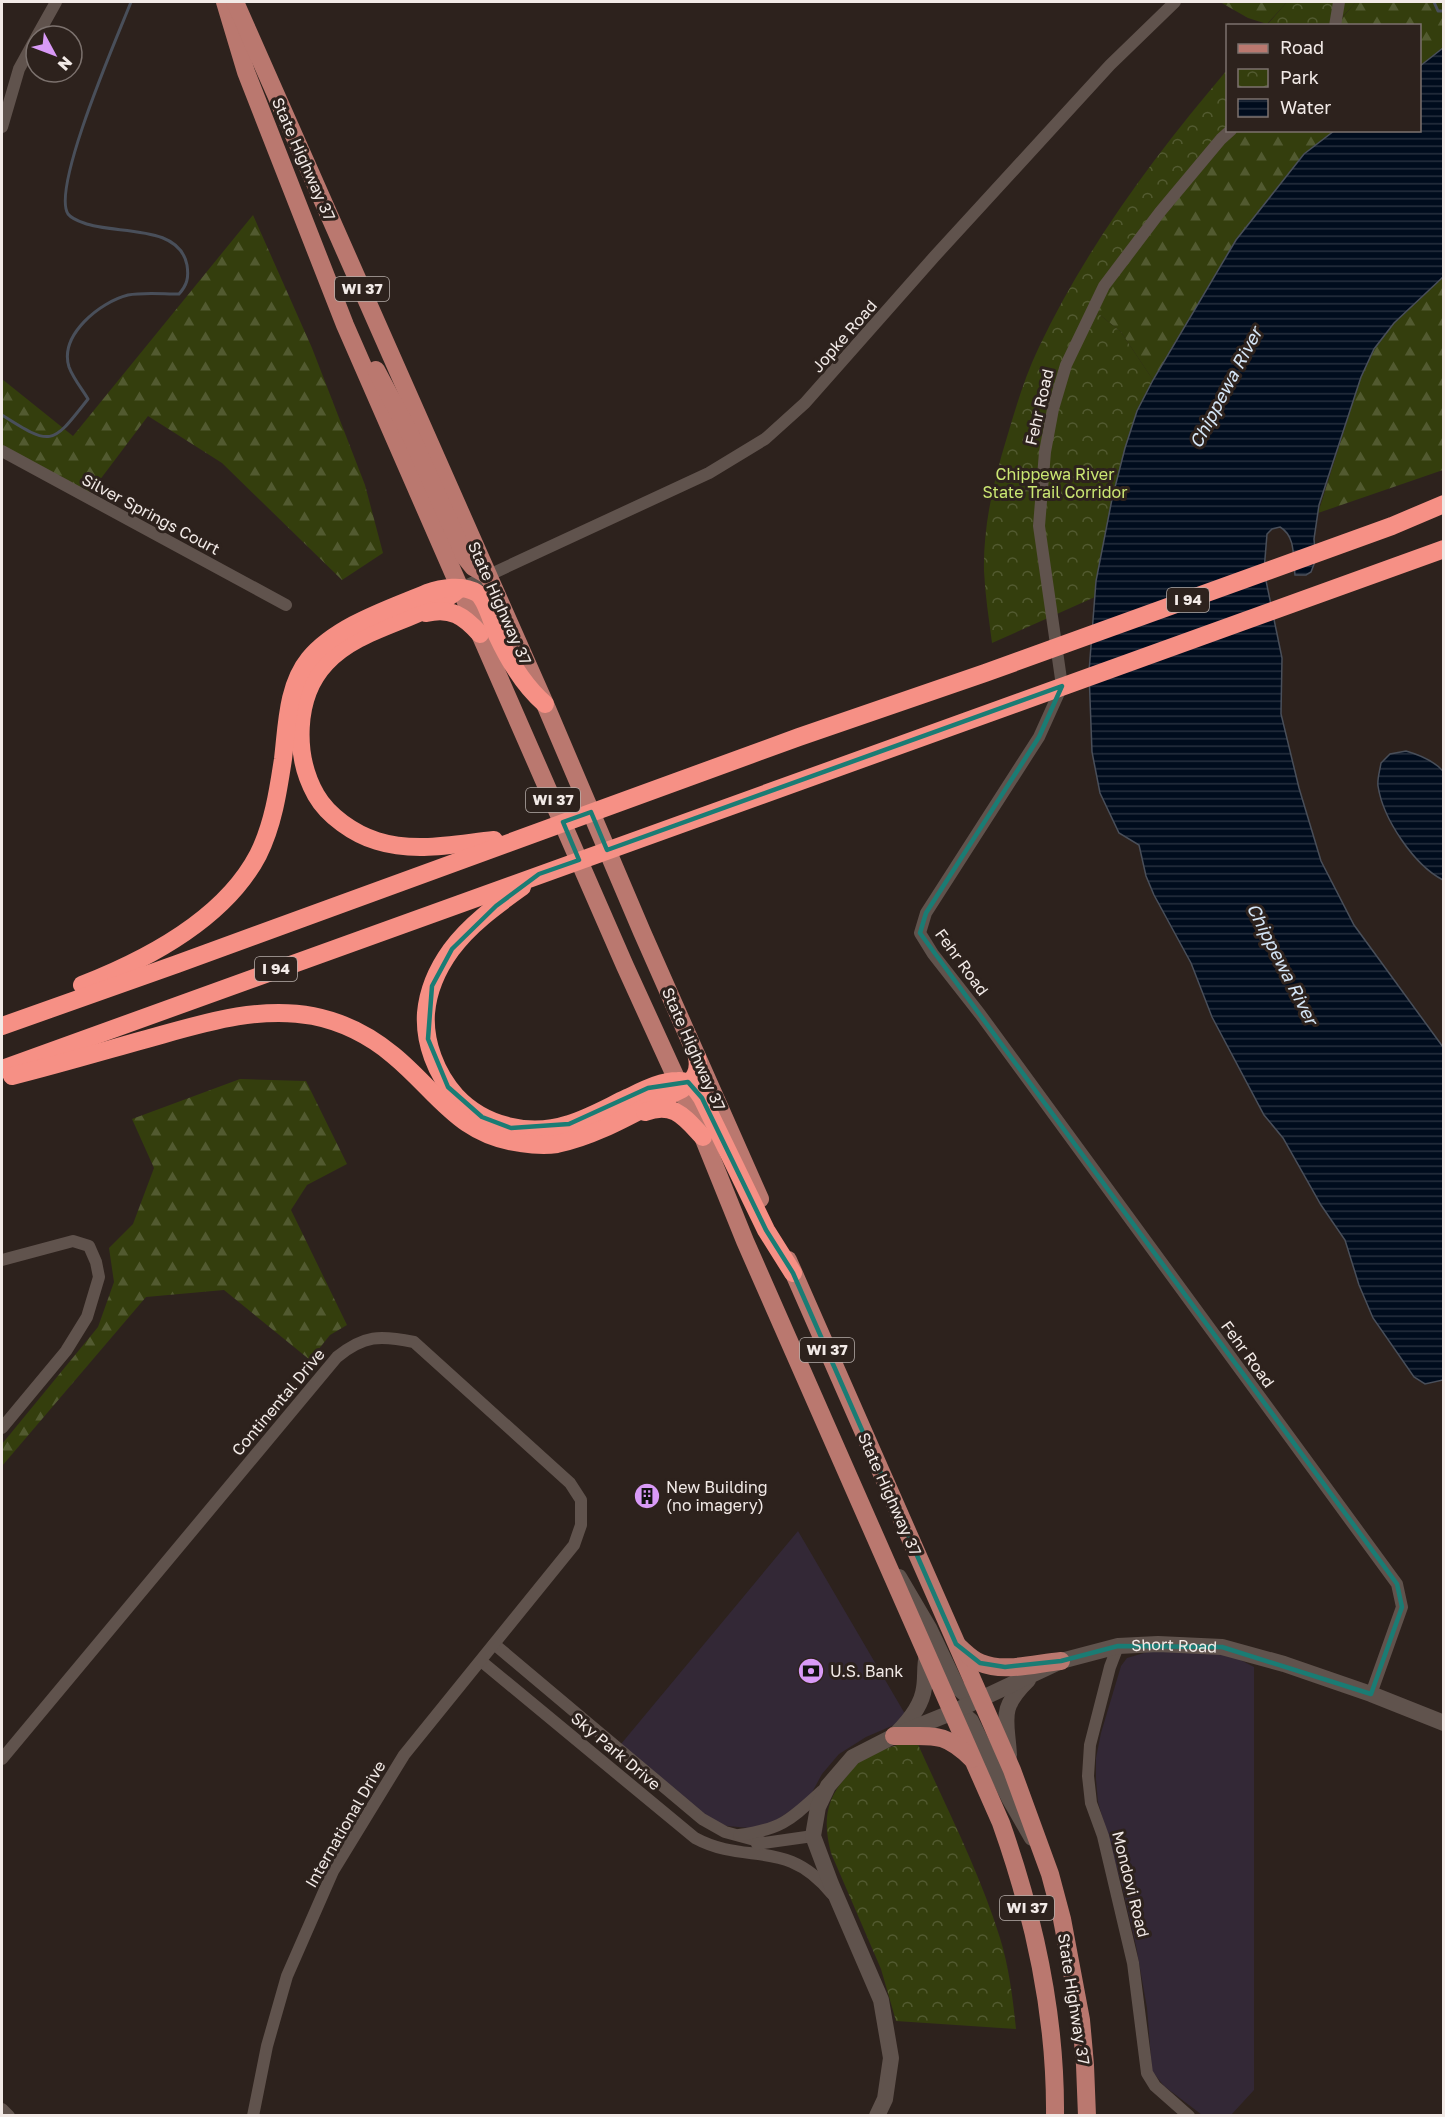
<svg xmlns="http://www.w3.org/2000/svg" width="1445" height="2117" font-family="'Golos Text',sans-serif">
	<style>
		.commercial { fill: #332836 }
		.forest { fill: url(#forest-firs) }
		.park { fill: url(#park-crowns) }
		.water { fill: url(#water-rules); stroke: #494f5a; stroke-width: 1.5 }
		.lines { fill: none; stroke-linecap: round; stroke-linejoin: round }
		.stream { stroke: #494f5a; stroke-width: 3 }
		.street { stroke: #60534d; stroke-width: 12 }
		.secondary { stroke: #60534d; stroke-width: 16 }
		.primary { stroke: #ba786f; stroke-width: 18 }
		.highway { stroke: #f69085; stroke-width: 18 }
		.marked { fill: none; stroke: #1a7c74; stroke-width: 4.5; stroke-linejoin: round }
		.labels { text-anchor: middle; stroke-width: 6; stroke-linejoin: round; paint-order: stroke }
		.shield { fill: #2d221d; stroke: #b7aeaa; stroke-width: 1.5 }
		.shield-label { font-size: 15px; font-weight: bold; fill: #f2eae7 }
		.street-label { font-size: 16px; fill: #f2eae7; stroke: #2d221d }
		.park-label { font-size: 16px; fill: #cbe773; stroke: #2d221d }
		.poi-label { font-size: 16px; fill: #f2eae7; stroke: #2d221d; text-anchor: start }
		.water-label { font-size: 18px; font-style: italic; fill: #d4e5f6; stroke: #2d221d }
	</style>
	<defs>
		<pattern id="forest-firs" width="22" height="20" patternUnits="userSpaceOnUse" patternTransform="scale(1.5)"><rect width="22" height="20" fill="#343e0d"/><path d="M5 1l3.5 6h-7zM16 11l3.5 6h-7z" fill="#525a30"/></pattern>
		<pattern id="park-crowns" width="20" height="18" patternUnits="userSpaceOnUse" patternTransform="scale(1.5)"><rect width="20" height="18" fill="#343e0d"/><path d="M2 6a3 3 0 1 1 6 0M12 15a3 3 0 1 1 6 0" fill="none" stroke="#525a30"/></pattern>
		<pattern id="water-rules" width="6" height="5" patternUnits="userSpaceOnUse" patternTransform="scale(1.5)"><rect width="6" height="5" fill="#000c1d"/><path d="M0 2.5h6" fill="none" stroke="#26303e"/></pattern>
	</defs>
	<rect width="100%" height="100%" fill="#2d221d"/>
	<!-- commercial -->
	<g class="commercial">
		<polygon points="798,1531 908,1719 866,1737 839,1754 822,1774 809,1798 771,1824 750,1828 727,1826 713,1821 621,1744"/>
		<polygon points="1154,1650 1227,1653 1254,1667 1254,2090 1231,2115 1202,2115 1164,2086 1152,2071 1147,2008 1136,1946 1122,1886 1098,1802 1096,1780 1096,1758 1101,1733 1121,1666 1127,1658"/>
	</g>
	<!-- forest -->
	<g class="forest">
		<polygon points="1220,2 1287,2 1267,24 1248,18"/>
		<polygon points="1356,2 1443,2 1443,48 1420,66 1420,26 1335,26"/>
		<polygon points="1231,131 1334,131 1304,154 1236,240 1153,380 1121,332 1094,310 1106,284"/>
		<polygon points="253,215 312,348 365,485 383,553 342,580 222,463 148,416 90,493 2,445 2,379 73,436"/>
		<polygon points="1443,277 1443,470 1318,513 1361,377 1374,349 1394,323"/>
		<polygon points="240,1079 306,1081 347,1164 307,1185 291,1210 347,1325 330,1335 310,1360 224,1290 146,1297 2,1466 2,1444 98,1327 114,1282 109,1248 133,1224 154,1168 132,1119"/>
	</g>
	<!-- park -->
	<g class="park">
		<polygon points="1287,2 1356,2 1335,25 1266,26"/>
		<path d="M1227,70l1,60 -134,180 27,22 32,48c-24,48 -37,97 -47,149 -4,22 -9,45 -11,68l-103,46c-3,-24 -7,-48 -8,-72 -1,-45 10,-92 23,-134 9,-30 18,-61 32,-90 48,-101 116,-192 188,-277z"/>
		<path d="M916,1740c29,65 63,130 84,198 9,29 13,61 16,91l-120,-8 -15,-52 -50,-116c-8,-31 -6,-53 16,-77 4,-5 8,-11 12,-14 17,-12 38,-17 57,-22z"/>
	</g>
	<!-- water -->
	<g class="water">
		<path d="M1443,48v229l-49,46 -20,26 -13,28 -42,128 -5,34 2,20 -5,13 -5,3h-11c-2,-17 1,-39 -15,-48l-8,2 -5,5 -3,37 18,87 -1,56 18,74 22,73 33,64 89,122v333l-18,4 -11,-7 -41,-59 -14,-33 -14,-45 -24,-35 -38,-67 -19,-23 -52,-98 -21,-54 -37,-68 -8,-19 -7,-31 -20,-12 -19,-40 -8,-41 -3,-80 7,-91 16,-82 13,-51 12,-37 16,-31 83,-140 68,-86 30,-23 86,-1v-64z"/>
		<path d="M1406,751c14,4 27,9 37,20v109c-29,-15 -60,-61 -65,-94 -1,-7 2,-16 3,-23l9,-9z"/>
	</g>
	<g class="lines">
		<!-- stream -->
		<g class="stream">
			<polyline points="1434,2 1438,11 1444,11"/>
			<path d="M2,415c50,32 50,30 86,-16 -6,-10 -15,-21 -19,-32 -10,-32 31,-65 59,-72 15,-3 35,-1 51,-1 8,-9 10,-16 8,-29 -8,-42 -73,-30 -103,-42 -6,-2 -12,-4 -16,-9 -17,-26 50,-179 63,-212"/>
		</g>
		<!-- street -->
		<g class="street">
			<polyline points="1335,26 1339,2"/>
			<polyline points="37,36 56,2"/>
			<polyline points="2,127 19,69 36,38"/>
			<polyline points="1231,130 1221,139 1160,212 1104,286 1066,365 1053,409 1045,452 1039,526 1062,686 1039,737 926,913 920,933 933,954 980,1014 1397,1584 1402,1607 1371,1694"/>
			<polyline points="2,451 286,605"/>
			<polyline points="461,588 709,473 765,439 805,403 934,257 1110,65 1175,2"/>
			<polyline points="2,1260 73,1241 89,1246 96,1262 99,1277 87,1317 66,1351 2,1428"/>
			<polyline points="494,1644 702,1819 725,1832 762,1842"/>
			<polyline points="1118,1646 1110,1667 1090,1745 1088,1776 1091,1803 1103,1836 1133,1963 1147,2073 1155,2086 1189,2116"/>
			<path d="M481,1661l214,177c52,28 91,-1 137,56"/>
			<path d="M2,1759l335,-402c27,-22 43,-22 77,-15l156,141 11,17v25l-7,20 -170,210 -71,116 -46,105 -20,70 -14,70"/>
			<path d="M739,1835c44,-6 52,-16 83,-44"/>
			<polyline points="757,1844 813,1836"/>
			<polyline points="2,2109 9,2116"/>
		</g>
		<!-- secondary -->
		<g class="secondary">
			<polyline points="899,1577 929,1628 957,1687 965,1694 980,1699"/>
			<polyline points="953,1712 965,1716 971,1721 1009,1798 1032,1838"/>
			<path d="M897,1733c12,-12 25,-28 27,-45 2,-11 0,-22 3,-33"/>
			<path d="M1009,1755c-2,-36 -11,-46 19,-75"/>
			<path id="s1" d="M877,2116l8,-17 6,-41 -10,-58 -50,-116 -18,-48 5,-29 10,-21 25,-29 41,-21 59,-24 108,-51 57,-15 40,-2 64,3 62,17 87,30 73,29"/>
		</g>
		<!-- primary -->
		<g class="primary">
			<path d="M225,2l21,70 99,253 280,641 78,171 42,104 256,582c33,93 55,193 54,293"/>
			<polyline points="235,2 545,704 642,932 760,1199"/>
			<polyline points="376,370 411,436 465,557 473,567 487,575"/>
			<polyline points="788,1260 1012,1770 1050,1874 1062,1919 1081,2020 1085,2065 1087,2116"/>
			<path d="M958,1646c7,6 14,14 23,17 23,10 56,0 80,-2"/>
			<path d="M894,1736c38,1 49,-6 78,23"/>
		</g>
		<!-- highway -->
		<g class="highway">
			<path d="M460,588c-38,34 -99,37 -134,75 -32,34 -32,93 -10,132 12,21 38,39 61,46 38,12 78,3 117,-1"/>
			<path d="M426,613c25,-6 38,3 54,21"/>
			<path d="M522,887c-25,18 -52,37 -71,63 -13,18 -23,40 -25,63 -2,29 10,61 30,83 28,30 73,41 113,28 20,-6 39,-17 58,-26 15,-7 33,-17 51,-17 12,-1 18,8 24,17l64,132 27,43"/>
			<path d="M82,985c64,-25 142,-65 176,-130 15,-30 20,-63 25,-96 4,-33 4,-73 26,-100 27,-33 80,-50 118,-66 14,-5 36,-9 50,0 9,6 16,32 20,42 12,26 26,50 48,69"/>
			<polyline points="2,1026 177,964 799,737 985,673 1392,526 1444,504"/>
			<polyline points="2,1069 1444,549"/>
			<path d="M12,1076c44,-11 88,-24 131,-36 55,-15 113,-35 170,-24 30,6 56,19 80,39 44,36 66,81 128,88 12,2 24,3 36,1 44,-9 85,-36 125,-55 12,-9 18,-17 15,-32"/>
			<path d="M645,1112c29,-11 40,6 58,25"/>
		</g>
	</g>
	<!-- marked area -->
	<path class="marked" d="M1062,686l-23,51 -113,176 -6,20 477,651 5,23 -31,87 -149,-47 -104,-1 -57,15 -56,6 -25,-4 -24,-19 -163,-371 -27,-43 -64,-132 -14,-16 -40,6 -79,36 -58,4 -29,-11 -34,-30 -20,-48 4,-53 20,-37 44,-43 43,-32 40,-14 -16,-38 28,-10 16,38z"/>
	<!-- icons -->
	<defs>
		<g id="building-disc" transform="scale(1.35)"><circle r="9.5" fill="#d99af7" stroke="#2d221d"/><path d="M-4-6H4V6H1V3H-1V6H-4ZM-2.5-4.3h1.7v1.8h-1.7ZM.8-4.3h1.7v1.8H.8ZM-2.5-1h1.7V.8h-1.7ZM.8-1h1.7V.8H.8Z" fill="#111"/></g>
		<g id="bank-disc" transform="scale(1.35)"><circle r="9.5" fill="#d99af7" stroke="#2d221d"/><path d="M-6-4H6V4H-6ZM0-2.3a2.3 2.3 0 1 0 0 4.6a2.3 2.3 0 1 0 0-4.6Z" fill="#111"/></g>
	</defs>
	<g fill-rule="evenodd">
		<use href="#building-disc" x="647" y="1496"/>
		<use href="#bank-disc" x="811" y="1671"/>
	</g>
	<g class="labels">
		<!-- shield labels -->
		<g class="shield">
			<rect x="335" y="277" width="54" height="24" rx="4.5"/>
			<rect x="1167" y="588" width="42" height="24" rx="4.5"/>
			<rect x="526" y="788" width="54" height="24" rx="4.5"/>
			<rect x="255" y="957" width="42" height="24" rx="4.5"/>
			<rect x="800" y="1338" width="54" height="24" rx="4.5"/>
			<rect x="1000" y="1896" width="54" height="24" rx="4.5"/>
		</g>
		<g class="shield-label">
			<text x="362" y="294">WI 37</text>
			<text x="1188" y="605">I 94</text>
			<text x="553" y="805">WI 37</text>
			<text x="276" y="974">I 94</text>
			<text x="827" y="1355">WI 37</text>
			<text x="1027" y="1913">WI 37</text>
		</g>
		<!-- street labels -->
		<g class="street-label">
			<text transform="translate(304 159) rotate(66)" y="6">State Highway 37</text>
			<text transform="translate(844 336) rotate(-49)" y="6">Jopke Road</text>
			<text transform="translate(1039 407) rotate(-77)" y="6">Fehr Road</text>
			<text transform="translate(151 514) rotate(28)" y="6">Silver Springs Court</text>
			<text transform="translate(500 603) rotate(66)" y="6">State Highway 37</text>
			<text transform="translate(962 962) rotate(54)" y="6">Fehr Road</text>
			<text transform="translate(694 1049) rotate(66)" y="6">State Highway 37</text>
			<text transform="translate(1248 1354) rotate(54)" y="6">Fehr Road</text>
			<text transform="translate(278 1402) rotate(-50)" y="6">Continental Drive</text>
			<text transform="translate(890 1494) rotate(66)" y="6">State Highway 37</text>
			<text dy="6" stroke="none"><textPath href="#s1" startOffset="732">Short Road</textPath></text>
			<text transform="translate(616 1751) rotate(40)" y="6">Sky Park Drive</text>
			<text transform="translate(345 1824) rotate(-60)" y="6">International Drive</text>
			<text transform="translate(1131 1884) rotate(76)" y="6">Mondovi Road</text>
			<text transform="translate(1074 1999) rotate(81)" y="6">State Highway 37</text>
		</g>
		<!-- park labels -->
		<g class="park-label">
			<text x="1055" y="480">Chippewa River<tspan x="1055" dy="18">State Trail Corridor</tspan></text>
		</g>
		<!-- poi labels -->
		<g class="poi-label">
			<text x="666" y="1493">New Building<tspan x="666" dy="18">(no imagery)</tspan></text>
			<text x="830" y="1677">U.S. Bank</text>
		</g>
		<!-- water labels -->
		<g class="water-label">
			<text transform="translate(1226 388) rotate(-62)" y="6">Chippewa River</text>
			<text transform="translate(1282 964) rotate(63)" y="6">Chippewa River</text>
		</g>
	</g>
	<!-- border -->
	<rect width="1445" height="2117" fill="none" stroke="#f2eae7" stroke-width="6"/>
	<!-- legend -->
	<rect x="1226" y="24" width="195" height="108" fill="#2d221d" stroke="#7c726e" stroke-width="1.5"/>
	<rect x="1238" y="44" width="30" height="9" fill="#ba786f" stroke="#7c726e" stroke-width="1.5"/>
	<text x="1280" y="54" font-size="18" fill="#f2eae7">Road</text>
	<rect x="1238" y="69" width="30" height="18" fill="url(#park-crowns)" stroke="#7c726e" stroke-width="1.5"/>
	<text x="1280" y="84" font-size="18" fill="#f2eae7">Park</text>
	<rect x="1238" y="99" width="30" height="18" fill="url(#water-rules)" stroke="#7c726e" stroke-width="1.5"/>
	<text x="1280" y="114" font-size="18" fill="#f2eae7">Water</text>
	<!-- north arrow -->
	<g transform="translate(54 54) rotate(131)"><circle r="28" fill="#2d221d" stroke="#7c726e" stroke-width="1.5"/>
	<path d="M0-4.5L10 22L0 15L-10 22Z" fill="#d99af7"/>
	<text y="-9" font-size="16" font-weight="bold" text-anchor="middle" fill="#f2eae7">N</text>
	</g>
</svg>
